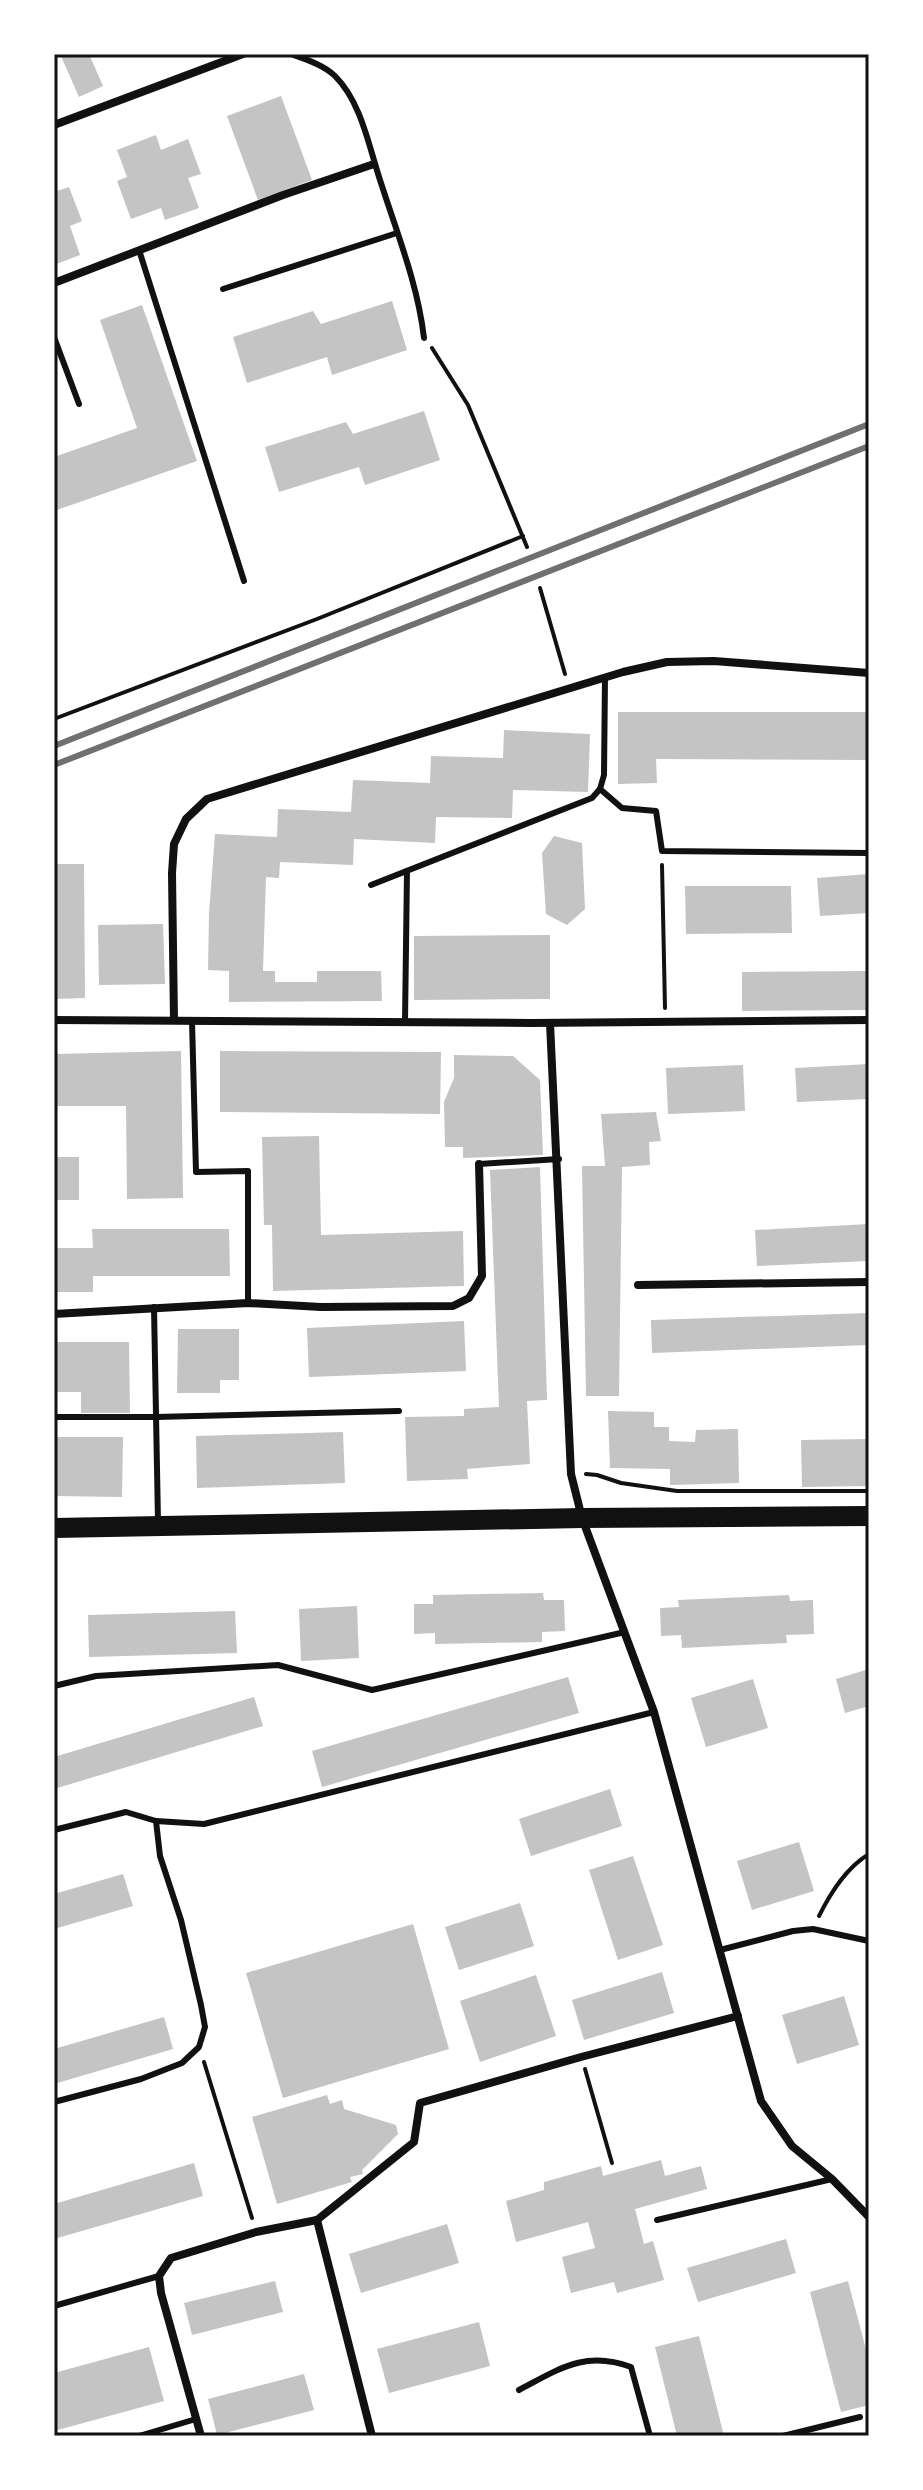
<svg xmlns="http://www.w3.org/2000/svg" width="923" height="2490" font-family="'Varela Round',sans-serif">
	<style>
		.building { fill: #c4c4c4 }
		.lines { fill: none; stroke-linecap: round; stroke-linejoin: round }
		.path { stroke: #111; stroke-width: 4 }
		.service { stroke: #111; stroke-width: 6 }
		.minor { stroke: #111; stroke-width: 8 }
		.primary { stroke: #111; stroke-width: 20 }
		.rail { stroke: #707070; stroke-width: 6 }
		.neatline { fill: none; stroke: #111; stroke-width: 3 }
	</style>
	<rect width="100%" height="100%" fill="#fff"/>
	<!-- building -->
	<g class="building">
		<polygon points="60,54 89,54 103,86 79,97"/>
		<polygon points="281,96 312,180 258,200 227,116"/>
		<polygon points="156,135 161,150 188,139 201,174 188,178 199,208 165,220 161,208 131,219 117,181 127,177 117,150"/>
		<polygon points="69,187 82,221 70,226 80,255 54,265 54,192"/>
		<polygon points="392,301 407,350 332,375 327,357 247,383 233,337 313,311 321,324"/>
		<polygon points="142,305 197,461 54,511 54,457 137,428 100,320"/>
		<polygon points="424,411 440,460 365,485 359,467 279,492 265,447 346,422 353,434"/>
		<polygon points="618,712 869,712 869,760 656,759 657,783 618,784"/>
		<polygon points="504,730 590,734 588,792 513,790 512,818 436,817 435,843 354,839 353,865 280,862 279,878 266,877 263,971 275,971 275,982 317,982 317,971 381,971 382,1001 229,1002 229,971 208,970 209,913 215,834 277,837 278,809 351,812 353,780 430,783 431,756 503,758"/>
		<polygon points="554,836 582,843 585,909 567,925 546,914 542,853"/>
		<polygon points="54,864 84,864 85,998 54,999"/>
		<polygon points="869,874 869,913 820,916 817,878"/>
		<polygon points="685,886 791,886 792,933 686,934"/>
		<polygon points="163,924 165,984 99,985 98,925"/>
		<polygon points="550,935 550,999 414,1000 414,936"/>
		<polygon points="869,971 869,1010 742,1011 742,972"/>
		<polygon points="181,1051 183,1198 127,1199 126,1106 54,1106 54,1054"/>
		<polygon points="220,1051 441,1052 440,1114 220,1112"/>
		<polygon points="454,1055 513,1056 540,1080 543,1155 463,1158 463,1147 445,1147 444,1102 454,1078"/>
		<polygon points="869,1064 869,1099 797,1102 795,1068"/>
		<polygon points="743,1065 745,1111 668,1114 666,1068"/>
		<polygon points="656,1112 661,1141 649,1142 650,1165 622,1167 619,1396 586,1396 582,1166 605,1166 601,1114"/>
		<polygon points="319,1136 321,1235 463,1231 464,1286 273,1291 272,1225 264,1225 262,1137"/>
		<rect x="54" y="1157" width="25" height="43"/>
		<polygon points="540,1167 547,1400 527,1401 530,1464 467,1469 468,1479 407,1481 405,1417 464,1416 464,1409 499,1407 490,1170"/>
		<polygon points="869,1224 869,1261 757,1266 755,1230"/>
		<polygon points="92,1229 229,1229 230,1276 93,1276 93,1292 54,1292 54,1248 93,1248"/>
		<polygon points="869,1313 869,1345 652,1353 651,1320"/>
		<polygon points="464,1321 466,1371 309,1377 307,1328"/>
		<polygon points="178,1329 239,1329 239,1380 220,1380 220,1393 177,1393"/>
		<polygon points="54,1342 129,1342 130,1413 81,1413 81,1392 54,1392"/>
		<polygon points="608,1411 654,1412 654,1427 669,1427 669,1441 695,1442 696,1430 738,1429 739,1483 670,1485 670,1469 610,1468"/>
		<polygon points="343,1432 345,1483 197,1488 196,1436"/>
		<polygon points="54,1437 123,1437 122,1497 54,1496"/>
		<polygon points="869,1439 869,1486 802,1487 801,1440"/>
		<polygon points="543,1593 544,1600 564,1600 565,1631 542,1632 542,1642 435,1644 435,1633 414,1634 414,1604 433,1604 433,1595"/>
		<polygon points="789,1595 790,1601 813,1600 814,1634 786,1635 787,1643 682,1648 681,1635 661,1636 660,1608 679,1607 678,1600"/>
		<polygon points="357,1606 359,1658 301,1661 299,1609"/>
		<polygon points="235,1611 237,1653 89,1657 88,1615"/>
		<polygon points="869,1669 869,1706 845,1713 836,1679"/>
		<polygon points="568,1677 579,1713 322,1787 312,1751"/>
		<polygon points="753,1679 768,1728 706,1747 691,1698"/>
		<polygon points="254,1697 263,1726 54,1789 54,1757"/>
		<polygon points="610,1789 622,1826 531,1856 519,1819"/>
		<polygon points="799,1842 814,1891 752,1910 737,1861"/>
		<polygon points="633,1856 663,1945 618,1960 589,1870"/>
		<polygon points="123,1874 133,1906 54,1929 54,1894"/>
		<polygon points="520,1903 534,1946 459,1970 445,1927"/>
		<polygon points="413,1924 449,2049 283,2098 246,1973"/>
		<polygon points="662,1972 674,2013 584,2040 572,2000"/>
		<polygon points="536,1975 556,2036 480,2062 460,2001"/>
		<polygon points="844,1996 859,2045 797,2064 782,2015"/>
		<polygon points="164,2017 173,2049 54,2084 54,2049"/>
		<polygon points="327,2095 330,2104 342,2100 344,2109 396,2125 398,2134 362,2170 363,2174 350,2177 352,2182 277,2204 252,2117"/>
		<polygon points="661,2160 665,2176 701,2166 707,2189 635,2209 644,2244 653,2241 664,2280 617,2293 614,2282 571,2293 562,2257 595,2248 588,2222 516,2242 506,2201 544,2190 544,2182 601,2166 603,2176"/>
		<polygon points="194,2163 203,2196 54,2239 54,2204"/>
		<polygon points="447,2224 459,2263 361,2293 349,2254"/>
		<polygon points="786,2239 796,2273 698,2302 687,2268"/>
		<polygon points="275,2281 283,2312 192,2335 184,2303"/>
		<polygon points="848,2281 869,2361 869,2405 841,2412 810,2292"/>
		<polygon points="479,2322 490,2366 389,2393 377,2349"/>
		<polygon points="699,2336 724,2436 677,2436 655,2347"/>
		<polygon points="149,2347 164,2401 54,2431 54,2373"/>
		<polygon points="304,2374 314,2410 217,2435 208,2399"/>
	</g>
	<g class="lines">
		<!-- path -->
		<g class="path">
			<polyline points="432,348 468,405 527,547"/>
			<polyline points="540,588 565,674"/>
			<polyline points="54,719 317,619 523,536"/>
			<polyline points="662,865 665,1008"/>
			<polyline points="586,1474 597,1475 621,1483 677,1491 869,1491"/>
			<path d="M819,1916c12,-24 27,-48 50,-62"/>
			<polyline points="204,2062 252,2218"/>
			<polyline points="585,2069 612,2163"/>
		</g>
		<!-- service -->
		<g class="service">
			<path d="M291,54c14,5 33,11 44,22 27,27 34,72 46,107 16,50 37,102 43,155"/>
			<polyline points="139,250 244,581"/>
			<polyline points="223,289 397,233"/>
			<polyline points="54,337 79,404"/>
			<polyline points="600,789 622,808 656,811 662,851 869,853"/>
			<polyline points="371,885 592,798 600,789 604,775 605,677"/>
			<polyline points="192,1021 196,1172 248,1171 248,1303"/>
			<polyline points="405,1022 407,871"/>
			<polyline points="479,1164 559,1159"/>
			<polyline points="154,1307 158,1522"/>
			<polyline points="54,1417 156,1417 399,1411"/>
			<polyline points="54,1686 96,1676 278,1665 372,1690 625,1632"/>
			<polyline points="54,1830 126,1812 156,1821 204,1824 654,1712"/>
			<polyline points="720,1950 793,1931 813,1929 869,1941"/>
			<polyline points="54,2102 141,2079 182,2063 199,2047 205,2027 201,2005 181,1920 160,1856 156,1821"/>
			<polyline points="657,2220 832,2179"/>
			<polyline points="54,2306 159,2276"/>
			<path d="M519,2390c40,-21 66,-40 112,-23l19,69"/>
			<polyline points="139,2436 196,2419"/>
			<polyline points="783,2436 860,2417"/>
		</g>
		<!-- minor -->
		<g class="minor">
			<polyline points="54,125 243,54"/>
			<polyline points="54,283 283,195 374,164"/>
			<polyline points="54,1020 531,1023 869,1020"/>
			<polyline points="174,1020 172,873 174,844 186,819 207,799 623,672 667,662 714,661 869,673"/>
			<polyline points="550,1023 571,1474 582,1518 654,1712 761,2101 792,2146 832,2179 869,2217"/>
			<polyline points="638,1285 869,1282"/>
			<polyline points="54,1314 248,1303 321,1307 453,1306 469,1298 482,1276 479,1164"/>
			<polyline points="317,2220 372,2436"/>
			<polyline points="201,2436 161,2293 159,2276 171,2258 256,2232 317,2220 414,2142 420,2103 581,2057 738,2016"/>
		</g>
		<!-- primary -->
		<polyline class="primary" points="54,1528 582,1518 869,1516"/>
		<!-- rail -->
		<g class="rail">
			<polyline points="54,746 869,424"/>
			<polyline points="54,765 869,446"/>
		</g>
	</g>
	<!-- border -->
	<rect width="923" height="2490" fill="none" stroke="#ffffff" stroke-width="112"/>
	<rect x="56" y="56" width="811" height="2378" class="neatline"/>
</svg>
